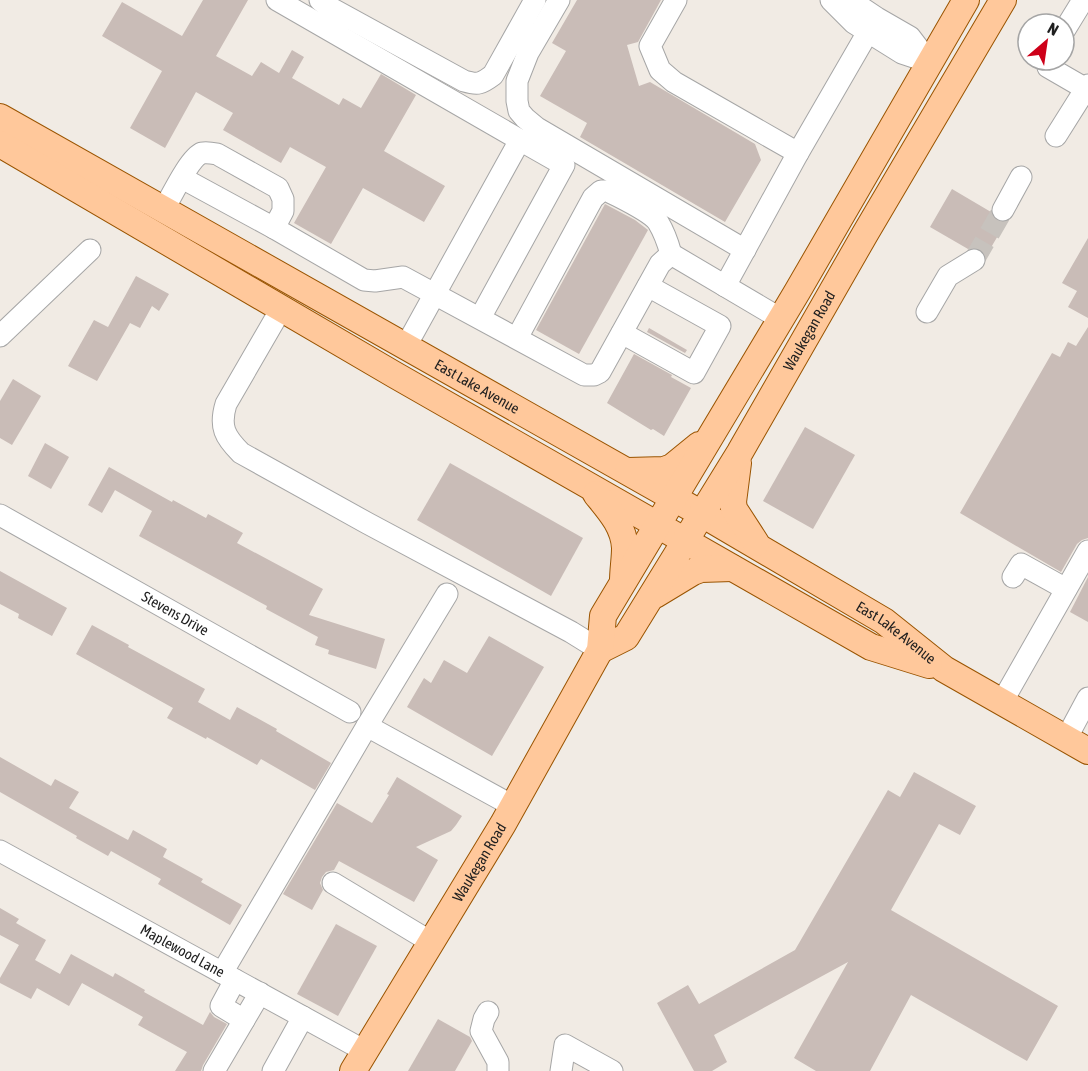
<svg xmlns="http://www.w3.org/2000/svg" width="1088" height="1071" font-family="'Asap Condensed',sans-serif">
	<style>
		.building { fill: #c9bcb7 }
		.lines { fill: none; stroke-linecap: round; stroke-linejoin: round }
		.minor-tunnel { stroke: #c7c2bd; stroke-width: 21; stroke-dasharray: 21 10; stroke-linecap: butt }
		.minor-casing { stroke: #a6a6a6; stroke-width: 23 }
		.major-casing { stroke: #9a5400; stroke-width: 28 }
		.minor { stroke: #fff; stroke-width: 21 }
		.major { stroke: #ffc89b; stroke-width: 26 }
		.labels { text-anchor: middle; stroke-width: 5; stroke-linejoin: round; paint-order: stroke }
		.street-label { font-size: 15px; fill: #1f1f1f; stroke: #fff }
	</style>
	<rect width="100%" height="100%" fill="#f1ebe4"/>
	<!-- building -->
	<g class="building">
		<polygon points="203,0 248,0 216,56 252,76 261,62 279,73 292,50 304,57 292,78 339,105 343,98 361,108 381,74 416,95 384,151 445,186 424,222 363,188 331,244 294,223 326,167 290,147 281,163 223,130 233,113 196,92 165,148 130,128 162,71 102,36 122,2 182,36"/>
		<polygon points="577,0 661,0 638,42 627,45 639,86 650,82 755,144 761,160 725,222 580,137 587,123 540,96 566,51 552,43"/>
		<polygon points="952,189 991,212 992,217 996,221 1006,222 986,256 984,253 980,249 974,247 968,249 930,227"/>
		<polygon points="605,204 635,220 648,230 579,354 536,330"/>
		<polygon points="1088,238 1088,318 1068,307 1077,291 1062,283"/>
		<polygon points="136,276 169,294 159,311 152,306 140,328 130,323 97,381 68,366 94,320 108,327"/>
		<polygon points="1088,327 1088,538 1082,540 1077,544 1061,572 960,513 1052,353 1060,357 1068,342 1076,346"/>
		<polygon points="649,328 687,350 685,353 647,332"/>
		<polygon points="634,354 672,375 671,377 691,388 664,436 653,429 651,430 607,403"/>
		<polygon points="13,379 41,396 12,445 0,438 0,401"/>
		<polygon points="805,427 855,455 813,529 763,501"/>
		<polygon points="45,443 69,457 51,489 28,476"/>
		<polygon points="450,463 583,538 551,596 417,520"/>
		<polygon points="109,467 172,502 173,500 206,518 208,514 243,533 237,543 323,589 309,615 385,639 376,669 328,654 329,650 315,645 318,637 266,609 267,606 139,536 152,511 115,490 102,513 88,505"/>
		<polygon points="0,571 67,608 52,636 18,618 19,614 0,604"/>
		<polygon points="1088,577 1088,622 1070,612"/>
		<polygon points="92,625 129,645 128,647 205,689 198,702 230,720 237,707 277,729 276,731 331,763 315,790 261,759 257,765 207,737 206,739 167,718 173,708 76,654"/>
		<polygon points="489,636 544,667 492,756 407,707 424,678 431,683 444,660 467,673"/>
		<polygon points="0,757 51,786 55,779 79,792 69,808 128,840 133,830 167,849 163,857 203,879 201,882 242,905 230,925 158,884 161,879 111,851 108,856 76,838 77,836 0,792"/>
		<polygon points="914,772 976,806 960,835 939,824 891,910 1058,1006 1027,1061 911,995 870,1071 816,1071 794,1058 848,962 714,1035 727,1062 712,1071 694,1071 657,1003 688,985 699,1004 795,950 888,790 900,797"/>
		<polygon points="397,777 462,816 456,825 451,831 416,847 438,860 414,902 339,861 334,870 326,872 322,877 320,883 323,890 312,910 283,894 337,803 372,823 389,795 387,794"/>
		<polygon points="0,908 19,919 16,923 46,940 35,960 60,974 71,954 113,977 115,973 145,990 144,992 203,1025 210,1012 214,1017 227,1024 203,1065 201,1071 175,1071 187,1052 138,1025 143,1017 82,983 69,1006 37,988 31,999 0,983 0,978 19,945 0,935"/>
		<polygon points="336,924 377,946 338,1016 297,994"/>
		<polygon points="438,1019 470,1037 472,1041 455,1071 408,1071"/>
	</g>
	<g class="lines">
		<!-- minor-tunnel -->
		<polyline class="minor-tunnel" points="974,260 1003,210"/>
		<!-- minor casing -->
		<g class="minor-casing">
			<g id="minor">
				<polyline points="277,0 520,140 406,346"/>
				<path d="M320,0l7,6 137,75c14,4 17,3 29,-6l42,-75"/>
				<polyline points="559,0 528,53 517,81 517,101 519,111 525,118 537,128 745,250"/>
				<polyline points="676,0 650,46 660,70 674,82 798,153 725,286"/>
				<polyline points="831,0 854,23 902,53 929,62"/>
				<polyline points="850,0 877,18 910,37 929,62"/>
				<polyline points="1064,31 1083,0"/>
				<polyline points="1047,60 1048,67 1086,89"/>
				<polyline points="1056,136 1088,85"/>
				<polyline points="798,153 868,32"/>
				<polyline points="182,178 274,228"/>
				<path d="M164,209c7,-12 26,-52 38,-56 5,-1 10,0 15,1l61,34 5,11v12l-9,17 90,52 11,1 28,-4 181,98h10l6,-3 60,-108 11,-10 110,65"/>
				<polyline points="1003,210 1021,177"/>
				<path d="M281,309l-55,95c-7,23 -1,33 15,49l126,70 204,109 29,18"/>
				<polyline points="927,312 948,276 974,260"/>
				<polyline points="480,318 564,165 520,140"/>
				<polyline points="622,333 694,373 720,326 648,286"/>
				<polyline points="0,336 90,250"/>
				<path d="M517,338l76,-140 8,-7h7c13,7 42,20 50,31 6,10 10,21 13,32"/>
				<path id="s1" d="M0,515l350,197"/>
				<polyline points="1013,577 1021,564 1066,589"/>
				<polyline points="1002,702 1088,551"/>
				<polyline points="367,726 513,806"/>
				<polyline points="1066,739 1088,698"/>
				<path id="s2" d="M0,851l365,200"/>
				<polyline points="333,883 431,942"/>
				<polyline points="222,973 367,726 447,594"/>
				<polyline points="235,980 221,1006 244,1020"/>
				<polyline points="488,1012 484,1019 481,1031 498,1062 498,1071"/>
				<polyline points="214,1071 260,993"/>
				<polyline points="273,1071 303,1017"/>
				<polyline points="561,1071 565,1045 612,1071"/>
			</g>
		</g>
		<!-- major casing -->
		<g class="major-casing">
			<g id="major">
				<path id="s3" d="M0,117l702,397 182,107 60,48 144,82"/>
				<polyline points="0,144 395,375 871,647 929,665"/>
				<polyline points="738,463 733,502 734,509 756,543"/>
				<polyline points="628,471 664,470 672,467 699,445"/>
				<path d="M596,494c13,16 28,32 29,54 0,11 -2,22 -2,33"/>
				<polyline points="655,595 693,572 701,569 732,568"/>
				<path id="s4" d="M600,650l26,-13 114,-185 125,-218 138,-234"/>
				<path id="s5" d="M353,1071l150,-247 97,-174 3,-34 194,-324 169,-292"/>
			</g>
		</g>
		<!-- minor -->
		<use href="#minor" class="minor"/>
		<!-- major -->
		<use href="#major" class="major"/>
	</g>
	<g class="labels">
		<!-- street labels -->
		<g class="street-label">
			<text dy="5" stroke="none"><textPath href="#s4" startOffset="386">Waukegan Road</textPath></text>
			<text dy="5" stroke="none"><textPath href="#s3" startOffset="548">East Lake Avenue</textPath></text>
			<text dy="5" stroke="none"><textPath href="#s1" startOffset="201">Stevens Drive</textPath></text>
			<text dy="5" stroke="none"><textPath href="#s3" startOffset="1034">East Lake Avenue</textPath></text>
			<text dy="5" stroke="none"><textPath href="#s5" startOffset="244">Waukegan Road</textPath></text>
			<text dy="5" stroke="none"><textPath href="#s2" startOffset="208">Maplewood Lane</textPath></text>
		</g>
	</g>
	<!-- north arrow -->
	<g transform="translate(1046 42) rotate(29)"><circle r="28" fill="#ffffff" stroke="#a5a5a5" stroke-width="1.5"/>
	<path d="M0-4.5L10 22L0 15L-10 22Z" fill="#ce0019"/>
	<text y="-9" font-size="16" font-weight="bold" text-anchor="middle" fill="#1f1f1f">N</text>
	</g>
</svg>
